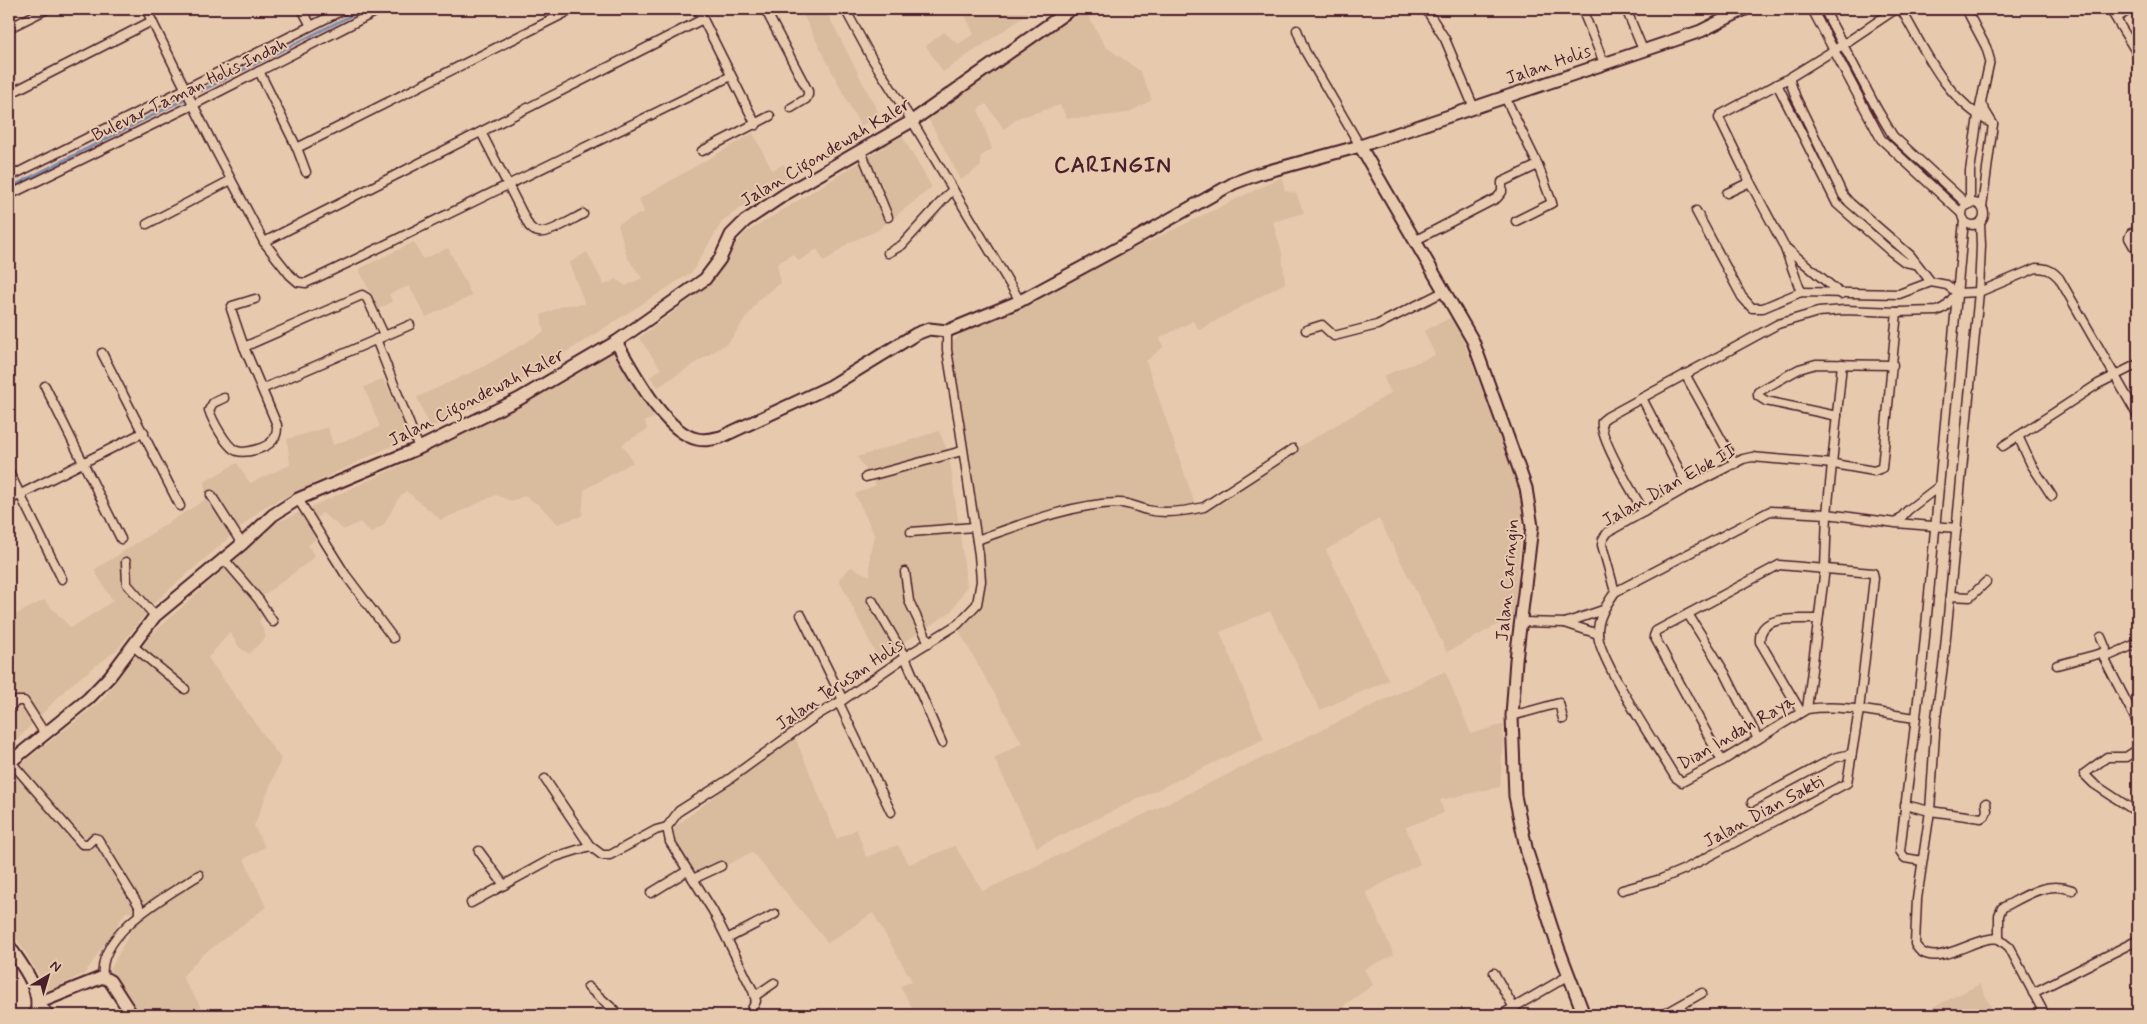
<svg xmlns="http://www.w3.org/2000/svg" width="2147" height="1024" font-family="Mynerve,sans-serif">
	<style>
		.built { fill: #d9bb9e }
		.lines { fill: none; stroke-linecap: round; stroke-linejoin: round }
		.stream { stroke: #7e8baa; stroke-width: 3 }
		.street-casing { stroke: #4a1f2b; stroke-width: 11 }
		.secondary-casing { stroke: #4a1f2b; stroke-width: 15 }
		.street { stroke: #e7caae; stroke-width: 8 }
		.secondary { stroke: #e7caae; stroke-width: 11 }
		.labels { text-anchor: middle; stroke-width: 4; stroke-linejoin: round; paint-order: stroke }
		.street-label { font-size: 18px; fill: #4a1f2b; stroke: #e7caae }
		.district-label { font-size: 22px; font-weight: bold; letter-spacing: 1px; fill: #4a1f2b; stroke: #e7caae }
	</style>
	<rect width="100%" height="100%" fill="#e7caae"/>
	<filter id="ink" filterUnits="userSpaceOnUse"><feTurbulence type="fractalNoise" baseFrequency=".02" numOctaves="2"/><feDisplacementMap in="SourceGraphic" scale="10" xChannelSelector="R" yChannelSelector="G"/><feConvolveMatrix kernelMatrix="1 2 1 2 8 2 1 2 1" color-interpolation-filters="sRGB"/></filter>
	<g filter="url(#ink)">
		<!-- built -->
		<g class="built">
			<polygon points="800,9 825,9 880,116 860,126"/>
			<polygon points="962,9 1025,9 1028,14 943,72 926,46 944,32 958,44 974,34"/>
			<polygon points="1086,12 1105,46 1140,71 1152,100 1127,113 1087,118 1067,118 1060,105 1018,118 1004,129 986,104 978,109 992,149 980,157 981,166 961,180 927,116 1055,27"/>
			<polygon points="753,133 772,170 784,164 791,175 723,220 692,272 494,398 430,428 417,397 481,368 544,332 541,315 565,305 585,304 569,263 587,252 604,285 616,279 626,286 642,278 627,257 618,224 644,212 639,199"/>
			<polygon points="902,136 932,187 877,231 850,242 824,262 817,249 799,261 793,254 777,264 781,283 760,298 729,342 658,387 650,377 661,369 639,338 695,296 744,234"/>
			<polygon points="1282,177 1285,191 1296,193 1304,213 1273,222 1282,253 1285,283 1199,330 1193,321 1160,338 1163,347 1146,361 1196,507 1391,393 1383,376 1435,355 1424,331 1454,316 1512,468 1523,509 1514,616 1447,652 1379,519 1326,550 1389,680 1320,710 1270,611 1220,632 1264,739 1037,847 994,758 1022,743 958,629 981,607 983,583 951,354 952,343 962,332"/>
			<polygon points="414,242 423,259 448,248 472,296 426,317 409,286 389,294 392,302 378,309 359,269"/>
			<polygon points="614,349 654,418 645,421 647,430 622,444 633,462 584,490 582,516 558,524 539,505 525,496 511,501 496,495 441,520 406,491 398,499 383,526 371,533 360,522 344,530 322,513 315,520 322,535 308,545 315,557 260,598 265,614 259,620 266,637 249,654 239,647 230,632 208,658 281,759 254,826 265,847 244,859 266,907 200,957 182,977 206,1015 142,1015 110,970 140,913 126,912 85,973 49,991 9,926 9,774 102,700 152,634 274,524 415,459 530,401 594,365"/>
			<polygon points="383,379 412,436 264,507 153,604 118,649 68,687 9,748 9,618 44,600 71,628 113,601 94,570 206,499 204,482 237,463 250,483 290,465 287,439 328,427 333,445 380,427 364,387"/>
			<polygon points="939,431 949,454 967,586 951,612 878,659 839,579 851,567 870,576 870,552 875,536 855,494 876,485 857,457"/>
			<polygon points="1445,671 1471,734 1504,724 1500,787 1440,800 1444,813 1406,827 1420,864 1366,892 1394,955 1364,969 1373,985 1344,1005 1349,1015 916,1015 900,986 912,981 873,913 828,943 752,852 698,880 672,835 676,826 794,735 837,839 857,829 866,857 898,845 909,864 955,846 983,891"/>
			<polygon points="1980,984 1995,1015 1917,1015"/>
		</g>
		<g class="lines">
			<!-- stream -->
			<g class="stream">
				<polyline points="201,91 364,9"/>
				<polyline points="9,188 185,99"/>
			</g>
			<!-- street casing -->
			<g class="street-casing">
				<g id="street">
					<polyline points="146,9 216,151 264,242 290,275 298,282 306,283 350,262 731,76"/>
					<polyline points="302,9 311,26"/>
					<polyline points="698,9 756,125"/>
					<polyline points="765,9 808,91 808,95 806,99 791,108"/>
					<polyline points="845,9 871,57 912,121 1020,301"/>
					<polyline points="1426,9 1445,39 1474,108"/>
					<polyline points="1582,9 1604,63"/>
					<polyline points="1626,9 1643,50"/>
					<polyline points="1812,9 1881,139 1962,214"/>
					<polyline points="1824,9 1877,109 1893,136 1968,205"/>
					<path d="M1901,9c26,45 44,90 92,115"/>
					<polyline points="1966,9 1986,47 1990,60 1978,116 1970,171 1970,203"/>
					<polyline points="2110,9 2138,55"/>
					<polyline points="2116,18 2131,9"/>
					<polyline points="9,28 47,9"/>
					<polyline points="1297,30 1305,51 1360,146"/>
					<polyline points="259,71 297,148 306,172"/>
					<polyline points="1789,78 1796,98 1843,195 1850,203 1910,255 1931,282 1947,285 1957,293"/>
					<polyline points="1777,84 1837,204 1889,250 1905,262 1915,264"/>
					<polyline points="9,94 152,21"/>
					<polyline points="1505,97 1538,165 1552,203 1516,221"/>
					<polyline points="1981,104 1993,124 1982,207"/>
					<path d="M481,132l48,94c3,3 5,6 10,6 10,2 34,-13 44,-18"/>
					<polyline points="297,148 573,9"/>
					<polyline points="702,151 770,116"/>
					<polyline points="861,151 888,217"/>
					<polyline points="9,177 345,9"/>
					<polyline points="1727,193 1750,182"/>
					<polyline points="9,195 193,105 381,9"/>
					<circle cx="1973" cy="214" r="11"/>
					<polyline points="1696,211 1742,297 1752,308 1763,308 1801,292 1899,294 1931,282"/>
					<path d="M1980,223l1,22 -2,47 -35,366 -8,60 -6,93 -13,88 -2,45c16,31 63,-11 84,-5"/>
					<polyline points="147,224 231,180"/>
					<polyline points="2138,231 2131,233 2129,238 2138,254"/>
					<polyline points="1416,240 1497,198 1502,192 1502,182 1538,165"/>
					<polyline points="264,242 703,19"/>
					<polyline points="1785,247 1841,294"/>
					<polyline points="888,253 902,245 953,189"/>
					<polyline points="1801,292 1784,246 1750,182 1719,118 1720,115 1789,78 1844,44 1896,9"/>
					<path d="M1957,293l22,-1 57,-24c10,0 16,2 23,10l79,138"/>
					<polyline points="1306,330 1322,325 1334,336 1377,325 1445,291"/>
					<polyline points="376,339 419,448"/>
					<polyline points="244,347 362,295 367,298 384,335"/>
					<polyline points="102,353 180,506"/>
					<polyline points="1685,374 1735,464"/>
					<polyline points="45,386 121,539"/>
					<polyline points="262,389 410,325"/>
					<path d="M224,398l-11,5 -4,7c3,10 18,38 28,41 9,3 30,-3 36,-11 4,-5 4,-9 4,-15l-33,-78 -13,-38 1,-3 23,-7"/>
					<polyline points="1642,398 1688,487"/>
					<polyline points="1837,416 1766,401 1758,396 1758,392 1799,369 1816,364 1893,365"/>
					<polyline points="2018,436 2031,464 2052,496"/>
					<polyline points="2003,446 2098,384 2138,364"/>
					<polyline points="9,472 62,579"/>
					<polyline points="866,477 962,451"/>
					<polyline points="211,495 242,544"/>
					<polyline points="298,499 345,574 393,638"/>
					<polyline points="9,500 144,432"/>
					<path d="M1644,512c-9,-16 -46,-75 -42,-91l5,-4 171,-93 40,-12 27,-2 52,2 40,-1 8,-4 12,-14"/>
					<polyline points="1896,523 1908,510 1938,487"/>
					<polyline points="911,532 974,527"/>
					<path d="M977,540c43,-15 94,-36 140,-37 11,-1 19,4 30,7 17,4 40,1 57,-3l89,-58"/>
					<polyline points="224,559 259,600 273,622"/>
					<polyline points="126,562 127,584 155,616"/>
					<polyline points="905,572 909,601 929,643"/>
					<polyline points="1615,592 1602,545 1603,539 1608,532 1688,487 1743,459 1752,457 1834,464 1874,471 1882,468 1897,312"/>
					<polyline points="1950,596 1970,597 1986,582"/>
					<polyline points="872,600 905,657 942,743"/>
					<polyline points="1688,614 1725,673 1758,739"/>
					<polyline points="801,615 843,700"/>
					<polyline points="1521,622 1565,623 1598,634"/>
					<polyline points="1565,623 1603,610"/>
					<polyline points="2101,637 2106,649 2102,653"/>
					<polyline points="133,646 185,689"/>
					<polyline points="2104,658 2138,724"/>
					<polyline points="2057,665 2102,653 2104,658 2138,643"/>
					<polyline points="839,703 891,812"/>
					<polyline points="9,707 17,701 24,701 45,734"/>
					<polyline points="1807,709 1825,568 1827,514 1842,364"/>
					<path d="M1801,712l-41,-70c-2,-29 38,-22 58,-23"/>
					<polyline points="1512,716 1559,703 1563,719"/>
					<path d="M1915,718c-36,-5 -72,-14 -108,-9l-85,52 -40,21 -7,-5c-15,-26 -77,-118 -77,-143 -1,-16 9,-30 17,-42l155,-81 57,3 69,9 61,5"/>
					<polyline points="2138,749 2126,757 2107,757 2084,774 2094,784 2138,813"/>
					<polyline points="11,762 82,844 88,844 94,838 98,839 139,906 139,914"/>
					<polyline points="545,779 590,846 602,855 610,855 656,830 667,827"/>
					<polyline points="1752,802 1834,758 1851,754"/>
					<polyline points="1905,805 1930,811 1981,818 1985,816 1987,811 1986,803"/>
					<polyline points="479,851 504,885"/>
					<polyline points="1922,861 1905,858 1900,851 1923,658 1964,220"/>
					<polyline points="693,879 721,866"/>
					<polyline points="1622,890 1661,879 1685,869 1847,783 1859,710 1874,578 1873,573 1779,565 1656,631 1654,636 1722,761"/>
					<polyline points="651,893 687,871"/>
					<polyline points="471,903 555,857 590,846"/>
					<polyline points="727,939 775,914"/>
					<path d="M1999,939v-24l3,-7c22,-11 44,-28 70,-18"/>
					<polyline points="1999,939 2009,947 2045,1015"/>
					<polyline points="1494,973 1514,1008"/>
					<path d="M103,977c-6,-45 64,-81 96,-102"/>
					<polyline points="588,987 620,1015"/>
					<polyline points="2033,993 2138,940"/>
					<polyline points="755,996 774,983"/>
					<polyline points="38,1003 51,1015"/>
					<polyline points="749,1015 756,1001 753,991 713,911 670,842 667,827 679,811 728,780 819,714 843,700 905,657 958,624 977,604 981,581 979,555 960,429 947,350 947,331"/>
					<polyline points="1460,1015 1463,1015"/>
					<polyline points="1501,1015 1568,976"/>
					<polyline points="1663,1015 1702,993"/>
				</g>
			</g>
			<!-- secondary casing -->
			<g class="secondary-casing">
				<g id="secondary">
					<polyline points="1360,146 1473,341 1526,488 1532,527 1516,660 1512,716 1515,796 1527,852 1558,947 1584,1015"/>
					<path d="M616,342c17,28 48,90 81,97 9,2 16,0 24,-2l110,-51 85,-52 13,-5 18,2 73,-30 104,-56 110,-62 24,-9 102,-28 312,-105 29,-10 44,-22"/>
					<polyline points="9,763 88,699 110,676 155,616 242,544 273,515 298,499 419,448 519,399 616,342 705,279 720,259 731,235 745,221 787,193 912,121 1071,9"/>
					<path d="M9,946c13,19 35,46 26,69"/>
					<polyline points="38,1003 103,977 110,981 132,1015"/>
				</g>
			</g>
			<!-- street -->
			<use href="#street" class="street"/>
			<!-- secondary -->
			<use href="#secondary" class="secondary"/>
		</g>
	</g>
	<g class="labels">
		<!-- street labels -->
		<g class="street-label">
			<text transform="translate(1548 64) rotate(-19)" y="6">Jalan Holis</text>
			<text transform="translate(189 89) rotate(-26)" y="6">Bulevar Taman Holis Indah</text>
			<text transform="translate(825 152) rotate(-31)" y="6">Jalan Cigondewah Kaler</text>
			<text transform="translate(476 397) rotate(-27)" y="6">Jalan Cigondewah Kaler</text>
			<text transform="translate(1669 485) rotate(-29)" y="6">Jalan Dian Elok II</text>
			<text transform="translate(1507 580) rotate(-85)" y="6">Jalan Caringin</text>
			<text transform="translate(839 684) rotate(-34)" y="6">Jalan Terusan Holis</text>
			<text transform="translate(1736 732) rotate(-30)" y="6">Dian Indah Raya</text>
			<text transform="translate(1763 811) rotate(-28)" y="6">Jalan Dian Sakti</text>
		</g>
		<!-- district labels -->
		<g class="district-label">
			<text x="1113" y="172">CARINGIN</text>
		</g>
	</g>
	<!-- margin -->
	<rect width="2147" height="1024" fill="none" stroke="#e7caae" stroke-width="30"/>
	<rect x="15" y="15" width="2117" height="994" fill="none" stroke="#4a1f2b" stroke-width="2" filter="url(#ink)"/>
	<!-- north arrow -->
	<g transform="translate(48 976) rotate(38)" stroke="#e7caae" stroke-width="4" paint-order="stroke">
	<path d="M0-4L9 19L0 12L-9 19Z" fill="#4a1f2b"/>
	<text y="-8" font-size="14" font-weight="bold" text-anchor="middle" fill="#4a1f2b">N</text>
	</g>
</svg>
